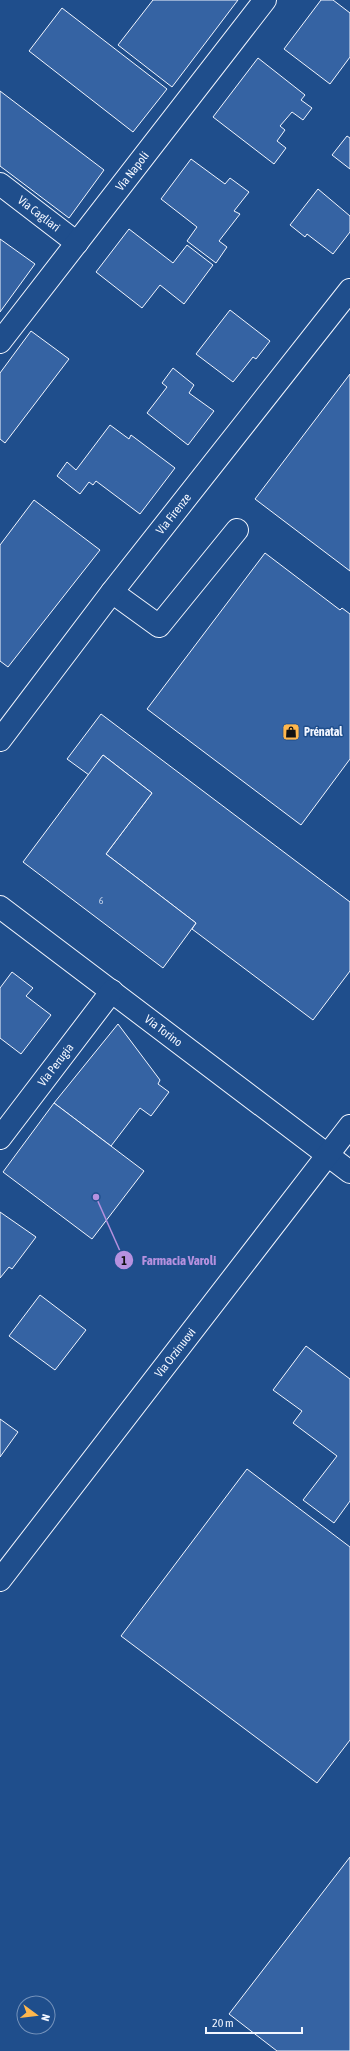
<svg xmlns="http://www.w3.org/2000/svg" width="350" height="2051" font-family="'Asap Condensed',sans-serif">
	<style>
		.building { fill: #3563a3; stroke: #f2f6ff }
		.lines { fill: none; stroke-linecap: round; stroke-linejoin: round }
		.minor-casing { stroke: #f2f6ff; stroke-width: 24 }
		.major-casing { stroke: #f2f6ff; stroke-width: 24 }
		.minor { stroke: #1f4e8c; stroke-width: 22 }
		.major { stroke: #1f4e8c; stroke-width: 22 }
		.labels { text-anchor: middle; stroke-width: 3; stroke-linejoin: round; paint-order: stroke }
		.number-label { font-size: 10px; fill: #c3d1e8 }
		.street-label { font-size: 12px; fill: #f2f6ff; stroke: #1f4e8c }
		.poi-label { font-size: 12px; font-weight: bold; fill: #f2f6ff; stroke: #1f4e8c; text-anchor: start }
		.leader { fill: none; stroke: #b691df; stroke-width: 1.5 }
		.callout-dot { fill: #b691df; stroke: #1f4e8c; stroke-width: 1.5 }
		.mark-label { font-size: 12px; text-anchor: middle; font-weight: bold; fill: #111 }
		.callout-label { font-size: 13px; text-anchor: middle; font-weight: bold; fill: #b691df; stroke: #1f4e8c; stroke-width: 3; stroke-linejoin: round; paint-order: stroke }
	</style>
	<rect width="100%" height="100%" fill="#1f4e8c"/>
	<!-- building -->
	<g class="building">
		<polygon points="153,0 238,0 172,87 118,45"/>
		<polygon points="321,0 333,0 350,13 350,57 330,84 284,49"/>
		<polygon points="62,8 167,89 133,132 29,51"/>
		<polygon points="258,58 305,95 301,100 312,108 303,120 292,112 280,126 285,130 277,141 286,148 274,164 213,117"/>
		<polygon points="0,91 104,170 69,218 0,166"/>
		<polygon points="347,136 350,138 350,169 332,155"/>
		<polygon points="191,159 225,184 230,178 249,192 234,211 240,214 219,241 227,247 216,263 187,241 197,227 161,199"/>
		<polygon points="318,189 350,216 350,232 333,254 307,234 305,237 290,225"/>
		<polygon points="129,229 173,263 187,245 213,265 184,304 160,285 142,308 96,272"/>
		<polygon points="0,239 35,264 0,312"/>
		<polygon points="230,310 270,341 256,359 253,357 233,382 196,354"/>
		<polygon points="31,331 69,359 5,443 0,439 0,373"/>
		<polygon points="173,368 194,385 189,393 214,411 188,445 147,413 167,387 162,383"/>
		<polygon points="350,374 350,571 255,499"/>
		<polygon points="110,425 129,439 131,435 175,468 140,514 96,481 93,485 89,482 80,494 57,476 67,462 76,470"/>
		<polygon points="34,500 100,550 8,667 0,661 0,545"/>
		<polygon points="265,553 340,610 342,608 350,614 350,759 301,825 147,709"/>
		<polygon points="101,714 350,902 350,971 313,1020 192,929 196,923 106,854 152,793 103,755 89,775 67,759"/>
		<polygon points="103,755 152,793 106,854 196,923 163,968 23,862"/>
		<polygon points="12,972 33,988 26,996 51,1015 21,1054 0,1038 0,988"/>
		<polygon points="118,1024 160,1080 158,1084 169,1092 151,1116 140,1108 111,1146 54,1103"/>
		<polygon points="54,1103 144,1171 92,1239 3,1172"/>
		<polygon points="0,1212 36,1237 12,1269 9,1267 0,1278"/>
		<polygon points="40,1295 86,1330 55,1370 9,1336"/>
		<polygon points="306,1346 350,1379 350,1501 334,1523 303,1500 337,1456 293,1423 302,1411 273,1390"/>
		<polygon points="0,1419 18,1432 0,1457"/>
		<polygon points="247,1469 350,1547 350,1740 317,1783 121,1636"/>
		<polygon points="350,1857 350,2051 277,2051 229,2014"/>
	</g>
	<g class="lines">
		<!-- minor casing -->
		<g class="minor-casing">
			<g id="minor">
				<path id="s1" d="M0,184l77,59"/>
				<path id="s2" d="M0,342l265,-342"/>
				<polyline points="112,592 159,626 237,530"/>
				<path id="s3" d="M0,740l112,-148 238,-302"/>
				<path id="s4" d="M0,907l350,265"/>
				<path id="s5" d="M0,1138l112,-147"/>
			</g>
		</g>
		<!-- major casing -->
		<g class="major-casing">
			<g id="major">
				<path id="s6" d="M0,1580l350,-454"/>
			</g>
		</g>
		<!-- minor -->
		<use href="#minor" class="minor"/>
		<!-- major -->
		<use href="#major" class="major"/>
	</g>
	<!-- icons -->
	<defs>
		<g id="shop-square" transform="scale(0.9)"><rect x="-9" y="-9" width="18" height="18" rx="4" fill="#ffb74d" stroke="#1f4e8c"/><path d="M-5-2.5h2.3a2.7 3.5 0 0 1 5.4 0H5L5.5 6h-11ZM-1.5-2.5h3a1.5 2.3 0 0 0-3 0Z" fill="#111"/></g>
	</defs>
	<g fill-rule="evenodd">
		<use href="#shop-square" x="291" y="732"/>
	</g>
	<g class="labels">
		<!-- number labels -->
		<g class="number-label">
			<text x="101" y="904">6</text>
		</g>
		<!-- street labels -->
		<g class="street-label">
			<text dy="4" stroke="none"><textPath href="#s2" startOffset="216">Via Napoli</textPath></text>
			<text dy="4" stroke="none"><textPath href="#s1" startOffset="49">Via Cagliari</textPath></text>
			<text dy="4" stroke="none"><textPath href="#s3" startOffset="285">Via Firenze</textPath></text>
			<text dy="4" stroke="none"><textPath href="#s4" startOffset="205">Via Torino</textPath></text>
			<text dy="4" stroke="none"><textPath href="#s5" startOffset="92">Via Perugia</textPath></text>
			<text dy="4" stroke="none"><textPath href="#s6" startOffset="287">Via Orzinuovi</textPath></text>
		</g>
		<!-- poi labels -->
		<g class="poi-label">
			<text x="304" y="736">Prénatal</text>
		</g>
	</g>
	<!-- callouts -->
	<path class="leader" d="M96 1197L124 1260"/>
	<g class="callout-dot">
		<circle cx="96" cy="1197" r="4"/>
		<circle cx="124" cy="1260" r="10"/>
	</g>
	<g class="mark-label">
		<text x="124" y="1265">1</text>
	</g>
	<g class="callout-label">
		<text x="179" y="1265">Farmacia Varoli</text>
	</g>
	<!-- north arrow -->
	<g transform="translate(36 2015) rotate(105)"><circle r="19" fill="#1f4e8c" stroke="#7391ba"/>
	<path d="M0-3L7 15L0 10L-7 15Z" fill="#ffb74d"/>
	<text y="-6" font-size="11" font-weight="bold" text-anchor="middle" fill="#f2f6ff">N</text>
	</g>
	<!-- scale -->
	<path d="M206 2027v6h96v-6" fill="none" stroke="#f2f6ff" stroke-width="2"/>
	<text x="212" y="2027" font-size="12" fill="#f2f6ff" stroke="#1f4e8c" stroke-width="3" paint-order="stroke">20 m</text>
</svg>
